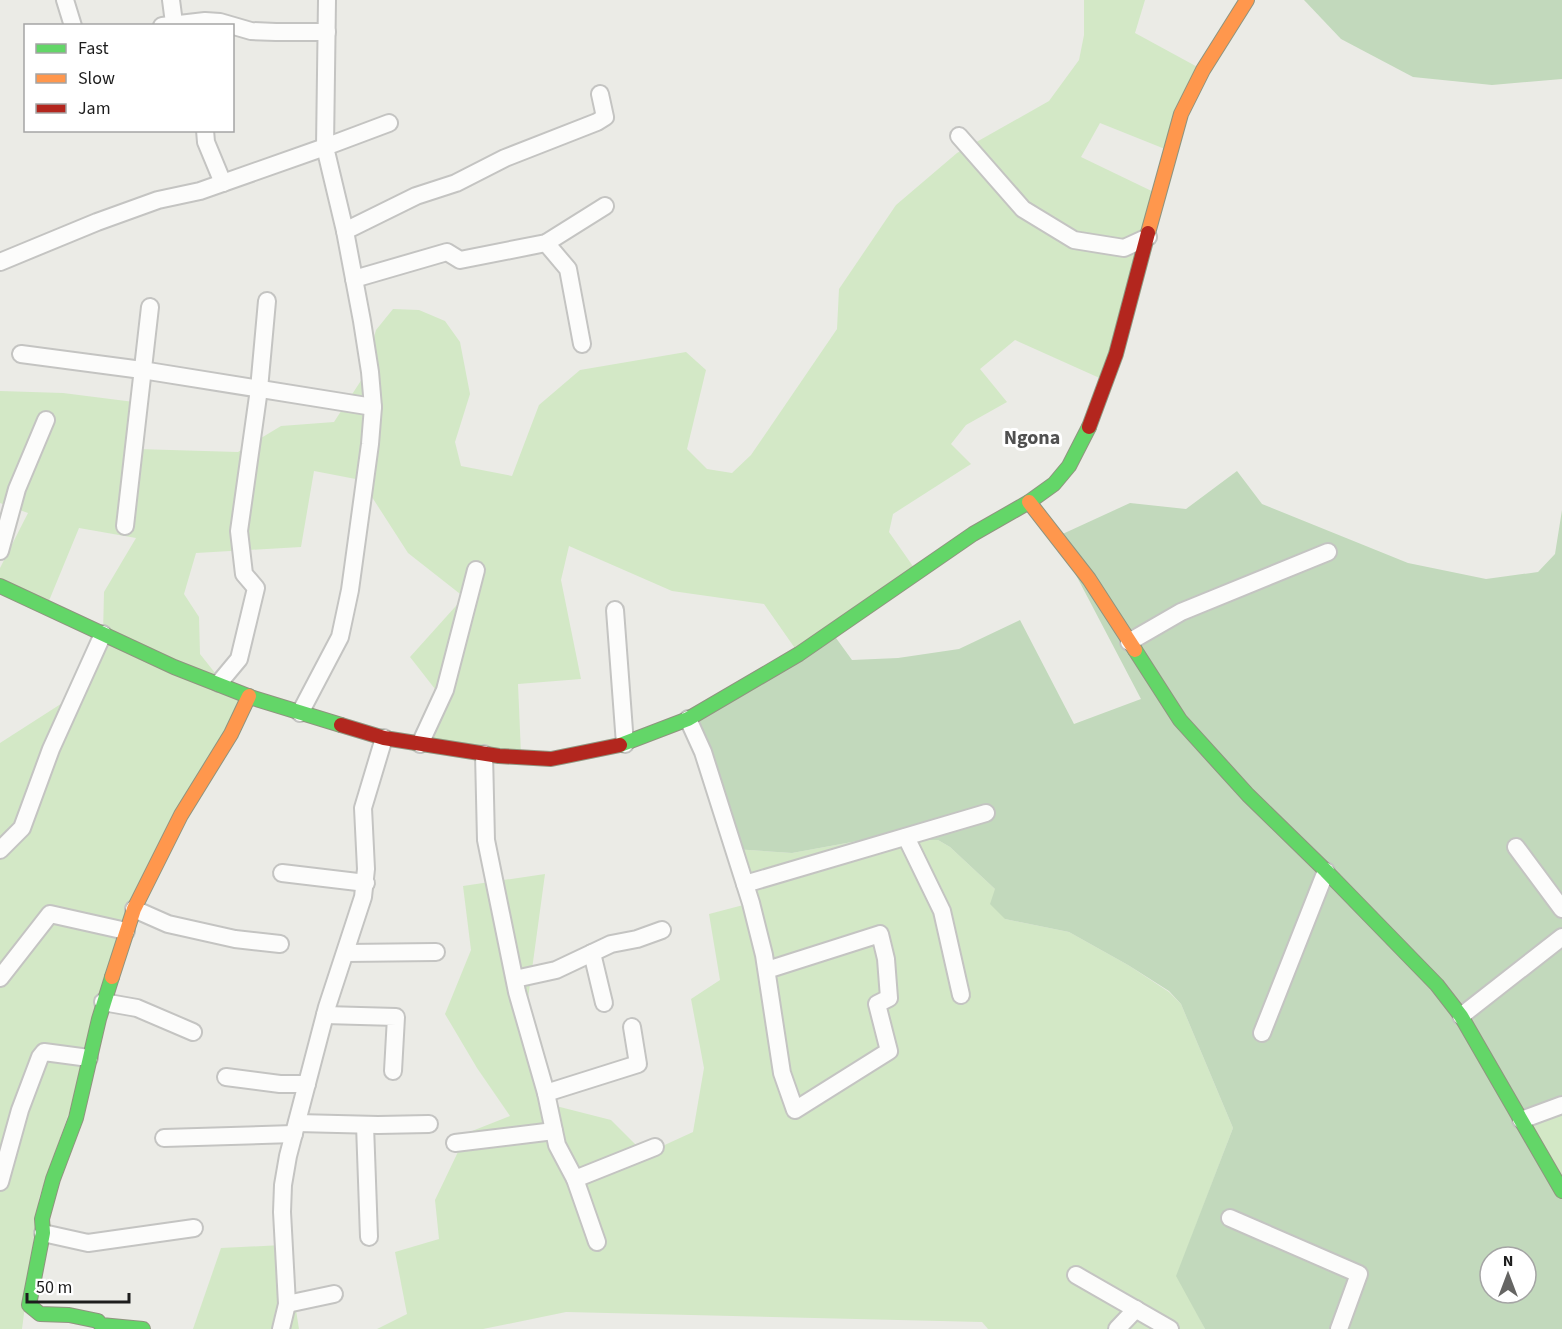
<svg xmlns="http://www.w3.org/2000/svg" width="1562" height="1329" font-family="'Source Sans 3',sans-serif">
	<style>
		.grass { fill: #d3e8c6 }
		.forest { fill: #c2d9bc; fill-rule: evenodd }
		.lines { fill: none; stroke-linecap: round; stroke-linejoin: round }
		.street-casing { stroke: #c4c4c2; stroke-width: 20 }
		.fast-casing { stroke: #8f947f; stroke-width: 16 }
		.slow-casing { stroke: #8f947f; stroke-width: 16 }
		.jam-casing { stroke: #8f947f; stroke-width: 16 }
		.street { stroke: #fcfcfb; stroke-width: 16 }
		.fast { stroke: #63d668; stroke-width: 14 }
		.slow { stroke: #ff974d; stroke-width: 14 }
		.jam { stroke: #b3261e; stroke-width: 14 }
		.labels { text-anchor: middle; stroke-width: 6; stroke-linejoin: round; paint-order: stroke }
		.quarter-label { font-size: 20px; font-weight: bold; fill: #505050; stroke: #fff }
	</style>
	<rect width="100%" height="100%" fill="#ebebe6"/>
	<!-- grass -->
	<g class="grass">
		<polygon points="1084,0 1145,0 1135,33 1203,70 1175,153 1100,123 1081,157 1162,196 1104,380 1015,340 980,369 1007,402 966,425 951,444 971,464 893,514 889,532 917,572 799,654 764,604 672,591 569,546 561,580 581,679 518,684 521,754 420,744 435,689 410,657 464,597 408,553 361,480 314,471 301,547 196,553 184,594 199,617 200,654 223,683 253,698 172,819 39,1198 22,1329 0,1329 0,743 67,700 103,634 104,592 136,538 79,528 46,608 0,586 0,568 28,513 0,503 0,391 63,393 142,403 137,449 238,452 281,426 334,422 362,379 376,330 393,309 419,310 445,321 460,342 470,394 455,442 461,466 512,476 539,405 580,370 686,352 706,370 687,449 707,469 732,473 751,455 837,329 839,289 896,205 957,153 1049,101 1079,60 1084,35"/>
		<polygon points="863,840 938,840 950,847 995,889 1005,919 1069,932 1128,965 1169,992 1181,1004 1233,1128 1177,1275 1205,1329 988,1329 982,1322 566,1312 483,1329 377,1329 407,1314 395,1252 439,1239 435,1200 467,1133 510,1116 477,1068 445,1014 471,950 463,886 545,874 527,1006 556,1106 611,1120 645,1154 693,1132 704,1068 691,999 720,980 709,914 751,903 734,849 792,853"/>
		<polygon points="1562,1098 1562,1188 1525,1123"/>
		<polygon points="282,1245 289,1266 299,1329 193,1329 221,1248"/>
	</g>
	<!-- forest -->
	<g class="forest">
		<polygon points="1304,0 1562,0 1562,79 1492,85 1413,77 1341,39"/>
		<path d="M1237,471l25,33 146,59 78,16 52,-7 17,-18 7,-44v588l-36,25 36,65v141h-357l-29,-53 57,-148 -52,-124 -12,-13 -41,-26 -59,-33 -64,-13 -15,-15 5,-15 -45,-42 -12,-7h-75l-71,13 -58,-4 -46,-130 143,-88 21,29 46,-2 61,-9 61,-29 54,104 67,-25 -85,-162 74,-34 56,6zM1490,1257h36v36h-36z"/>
	</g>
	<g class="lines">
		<!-- street casing -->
		<g class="street-casing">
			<g id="street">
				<polyline points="65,0 73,26"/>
				<polyline points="171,0 174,23"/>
				<polyline points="162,26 205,21 220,22 251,31 276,32 327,32"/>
				<polyline points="205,130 206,142 223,183"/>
				<polyline points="959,136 1023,209 1074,240 1124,248 1148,237"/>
				<polyline points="345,231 416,196 456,183 505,158 597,122 605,117 600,94"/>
				<polyline points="546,243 568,269 582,344"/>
				<polyline points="0,262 97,222 158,200 200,191 325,147 327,0"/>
				<polyline points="354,279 447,252 460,260 546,243 605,206"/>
				<polyline points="21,354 142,370 373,407"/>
				<polyline points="125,526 150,307"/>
				<polyline points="0,551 17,489 46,420"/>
				<polyline points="615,610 625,744"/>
				<polyline points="1129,642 1181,612 1328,552"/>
				<polyline points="219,683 239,659 256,588 244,574 239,531 259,389 267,301"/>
				<polyline points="300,713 340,637 350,590 370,444 373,407 370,372 362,321 345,231 325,147 389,123"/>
				<polyline points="688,719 703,752 751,903 764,955 782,1073 795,1110 889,1051 877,1004 889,998 886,959 880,934 767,970"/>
				<polyline points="420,744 445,690 476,570"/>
				<polyline points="484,754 486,840 517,992 546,1093 557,1145 575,1179 597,1242"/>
				<polyline points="906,837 942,911 961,995"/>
				<polyline points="1516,847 1562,909"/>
				<polyline points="0,850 22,828 51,749 103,634"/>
				<polyline points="282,873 366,883"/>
				<polyline points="745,884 986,813"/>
				<polyline points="134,909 168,924 235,939 280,944"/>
				<polyline points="346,953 436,952"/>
				<polyline points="592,953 604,1003"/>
				<polyline points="0,978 50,914 126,931"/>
				<polyline points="515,979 556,970 611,944 637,939 662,930"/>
				<polyline points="103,1002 137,1008 193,1032"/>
				<polyline points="325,1015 396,1017 393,1071"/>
				<polyline points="1461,1016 1562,937"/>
				<polyline points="1262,1033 1326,871"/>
				<polyline points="226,1077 280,1084 307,1084"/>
				<polyline points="546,1093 638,1064 632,1027"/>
				<polyline points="1521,1120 1562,1105"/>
				<polyline points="297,1123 378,1125 429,1124"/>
				<polyline points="365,1125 369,1237"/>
				<polyline points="164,1138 294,1134"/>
				<polyline points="455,1143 554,1131"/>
				<polyline points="575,1179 655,1147"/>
				<polyline points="0,1182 20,1110 40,1057 44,1052 89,1058"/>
				<polyline points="1230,1218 1359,1274 1339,1329"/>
				<polyline points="43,1233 88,1243 194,1228"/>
				<polyline points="1076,1275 1170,1329"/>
				<polyline points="287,1304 334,1294"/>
				<polyline points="281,1329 287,1304 282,1212 283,1185 288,1156 327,1007 363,897 366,869 363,808 384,738"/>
				<polyline points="1117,1329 1136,1309"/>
			</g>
		</g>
		<!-- fast casing -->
		<g class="fast-casing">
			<g id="fast">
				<polyline points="0,586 174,667 253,698 341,725"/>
				<polyline points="1135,650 1180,720 1248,795 1326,871 1437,985 1461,1016 1562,1191"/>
				<polyline points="620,745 688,719 799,654 973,534 1029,502 1054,484 1069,466 1089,427"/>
				<polyline points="112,977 99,1019 76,1118 53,1179 42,1219 43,1233 29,1305 40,1314 69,1315 98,1321 101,1325 143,1329"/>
			</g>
		</g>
		<!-- slow casing -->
		<g class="slow-casing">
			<g id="slow">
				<polyline points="1148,233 1181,114 1203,70 1247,0"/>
				<polyline points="1029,502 1089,579 1135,650"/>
				<polyline points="112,977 134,909 181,815 231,734 249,696"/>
			</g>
		</g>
		<!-- jam casing -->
		<g class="jam-casing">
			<g id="jam">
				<polyline points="1089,427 1116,354 1148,233"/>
				<polyline points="341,725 384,738 499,756 551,759 620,745"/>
			</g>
		</g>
		<!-- street -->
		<use href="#street" class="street"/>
		<!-- fast -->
		<use href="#fast" class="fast"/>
		<!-- slow -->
		<use href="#slow" class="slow"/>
		<!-- jam -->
		<use href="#jam" class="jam"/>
	</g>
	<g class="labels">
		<!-- quarter labels -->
		<g class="quarter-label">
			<text x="1032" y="444">Ngona</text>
		</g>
	</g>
	<!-- legend -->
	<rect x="24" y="24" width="210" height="108" fill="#ffffff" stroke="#a5a5a5" stroke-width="1.5"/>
	<rect x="36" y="44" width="30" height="9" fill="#63d668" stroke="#a5a5a5" stroke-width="1.5"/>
	<text x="78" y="54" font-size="18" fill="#1d1d1d">Fast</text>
	<rect x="36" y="74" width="30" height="9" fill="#ff974d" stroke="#a5a5a5" stroke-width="1.5"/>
	<text x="78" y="84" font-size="18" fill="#1d1d1d">Slow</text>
	<rect x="36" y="104" width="30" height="9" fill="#b3261e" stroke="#a5a5a5" stroke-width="1.5"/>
	<text x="78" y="114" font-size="18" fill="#1d1d1d">Jam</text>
	<!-- north arrow -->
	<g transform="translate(1508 1275)"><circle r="28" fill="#ffffff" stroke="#a5a5a5" stroke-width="1.5"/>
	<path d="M0-4.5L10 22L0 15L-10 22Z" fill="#656563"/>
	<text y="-9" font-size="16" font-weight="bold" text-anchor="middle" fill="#1d1d1d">N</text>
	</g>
	<!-- scale -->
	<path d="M27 1293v9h102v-9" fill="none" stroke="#1d1d1d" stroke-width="3"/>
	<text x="36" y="1293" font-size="18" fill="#1d1d1d" stroke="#ffffff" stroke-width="4.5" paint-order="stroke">50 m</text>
</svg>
